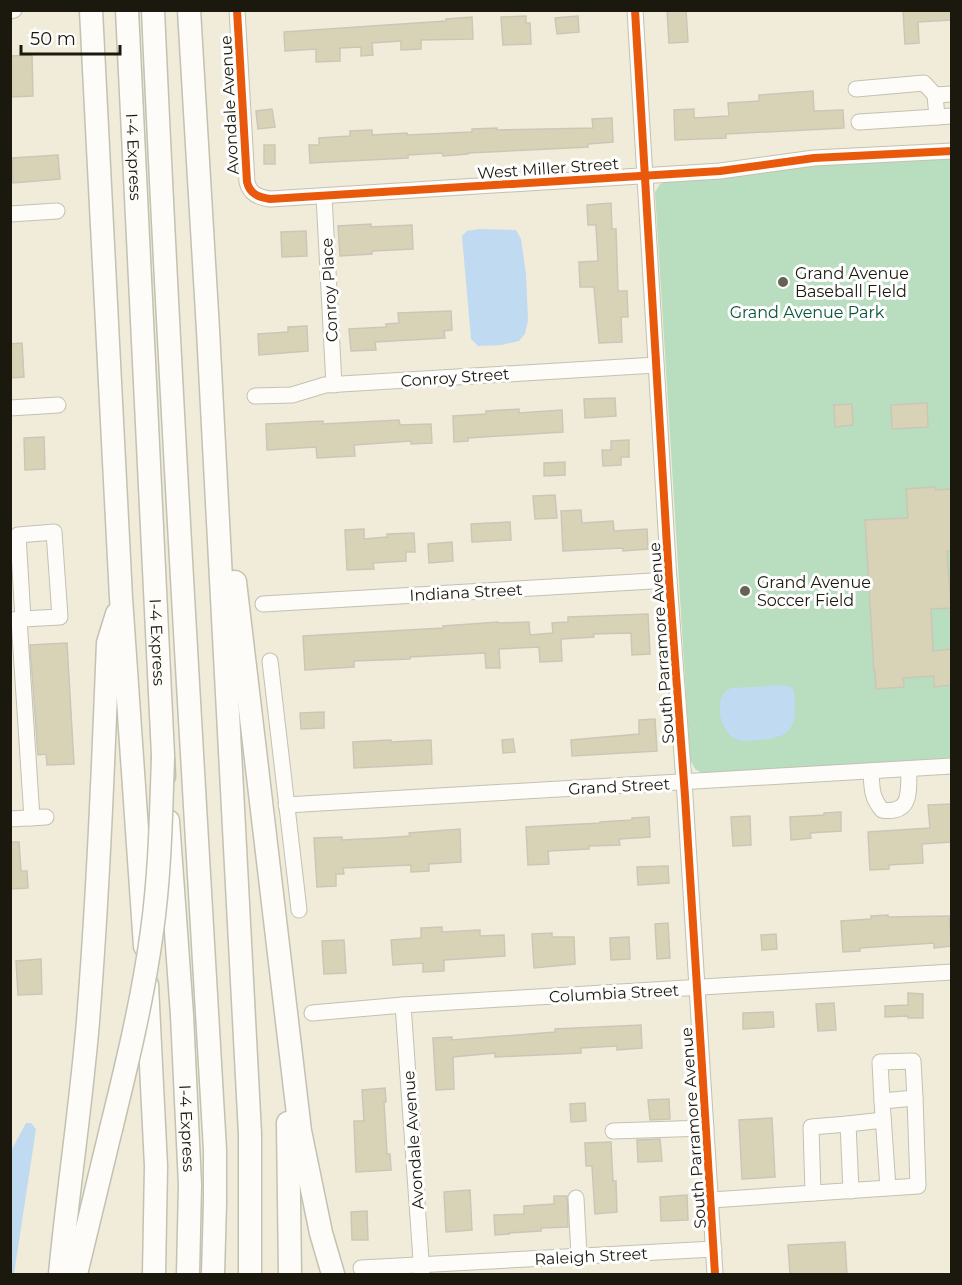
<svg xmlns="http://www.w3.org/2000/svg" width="962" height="1285" font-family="Montserrat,sans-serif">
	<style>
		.green { fill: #b8ddbf }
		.water { fill: #c0daf2 }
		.building { fill: #d8d3b7; stroke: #cac7b7; stroke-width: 1.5 }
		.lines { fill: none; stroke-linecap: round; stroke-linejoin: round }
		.minor-casing { stroke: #c3c1b1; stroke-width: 17 }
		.highway-casing { stroke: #c3c1b1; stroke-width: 25 }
		.minor { stroke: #fdfcf9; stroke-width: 15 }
		.highway { stroke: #fdfcf9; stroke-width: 22 }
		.highway-bridge-casing { stroke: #c3c1b1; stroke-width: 25; stroke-linecap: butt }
		.highway-bridge { stroke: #fdfcf9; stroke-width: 22 }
		.cycleway-casing { stroke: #fefefe; stroke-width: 11 }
		.cycleway { stroke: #e8590c; stroke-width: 8 }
		.poi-dot { fill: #666354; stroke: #fefefe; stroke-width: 2 }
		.labels { text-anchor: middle; stroke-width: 6; stroke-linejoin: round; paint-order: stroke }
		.street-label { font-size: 16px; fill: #1b190d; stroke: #fefefe }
		.poi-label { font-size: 16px; fill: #1b190d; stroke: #fefefe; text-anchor: start }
		.park-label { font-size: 16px; fill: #075736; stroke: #fefefe }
	</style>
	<rect width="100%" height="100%" fill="#f0ecd9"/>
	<!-- green -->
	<polygon class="green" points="951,157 951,760 704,774 695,769 690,759 655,192 660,184 670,181 717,178 814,166"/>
	<!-- water -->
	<g class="water">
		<polygon points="479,229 516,230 521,239 526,274 528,320 525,334 519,341 501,345 478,346 471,339 462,236 467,231"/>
		<path d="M784,685l8,2c3,6 3,11 3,18 1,29 -12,33 -37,35 -6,0 -13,2 -19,0 -12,-3 -19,-18 -19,-29 0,-11 0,-18 11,-23z"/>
		<polygon points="26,1123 31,1123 36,1129 14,1274 11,1274 11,1151"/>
	</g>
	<!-- building -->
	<g class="building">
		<polygon points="667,10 686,10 688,42 669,43"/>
		<polygon points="903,10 951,10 951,20 918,22 919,43 905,44"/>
		<polygon points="526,16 526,23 530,23 531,44 503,45 501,17"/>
		<polygon points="578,16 579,32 557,34 555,18"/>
		<polygon points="472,17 473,39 421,40 421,49 401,50 401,41 372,43 373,55 361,56 361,47 340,48 340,61 316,62 316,49 285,51 284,32 446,21 446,19"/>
		<polygon points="32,55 33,96 10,97 10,56"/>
		<polygon points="813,91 814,111 843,110 844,128 726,134 726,138 675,140 674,110 694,109 694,118 729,116 728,103 759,101 759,95"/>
		<polygon points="272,109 275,127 258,129 256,111"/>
		<polygon points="612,118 613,142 588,144 588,147 468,153 468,154 443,156 442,153 408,155 408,158 310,163 309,145 319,145 319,138 350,136 350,131 372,130 372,135 407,133 407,135 472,132 472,129 497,128 497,130 593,128 592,119"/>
		<rect x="264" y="145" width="11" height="19"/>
		<polygon points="58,155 60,179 13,183 12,158"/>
		<polygon points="611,203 612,229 616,229 618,291 627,291 628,317 621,317 622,342 599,343 594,287 580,287 579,262 598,261 596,225 588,225 587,205"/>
		<polygon points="371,224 371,227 412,225 413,249 372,251 372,254 340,256 338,226"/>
		<polygon points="306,231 307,256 282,257 281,232"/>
		<polygon points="451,311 452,330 444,331 445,338 375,342 376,350 351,351 349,329 386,327 386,324 399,323 398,313"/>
		<polygon points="307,326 308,351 259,355 258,334 288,332 288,327"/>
		<polygon points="22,343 24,377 10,378 10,344"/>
		<polygon points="615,398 616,416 585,418 584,399"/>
		<polygon points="927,403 928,427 892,429 891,405"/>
		<polygon points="852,404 853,425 835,427 834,405"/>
		<polygon points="519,409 519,413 562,410 563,432 468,438 468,441 454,442 453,416 486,414 486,411"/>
		<polygon points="399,420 400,425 431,424 432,443 411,444 411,441 354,445 355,456 317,458 316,447 267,450 266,424 323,421 323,424"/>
		<polygon points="44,437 45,469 25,470 24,438"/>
		<polygon points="629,440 629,457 621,457 621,465 603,466 602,450 611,450 611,441"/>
		<polygon points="565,462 565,475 544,476 544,463"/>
		<polygon points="935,487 936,490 951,489 951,551 947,551 951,608 931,609 933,651 951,649 951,685 934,687 934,676 903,678 904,687 876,689 875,671 874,671 865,520 908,518 906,489"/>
		<polygon points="555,495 557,518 535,519 533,496"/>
		<polygon points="581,510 582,523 613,521 614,531 647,529 648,549 623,551 623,548 563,551 561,511"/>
		<polygon points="510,522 511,540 472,542 471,524"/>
		<polygon points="364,529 364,539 387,537 387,534 414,533 415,552 406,552 406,561 373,563 374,569 347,570 345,530"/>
		<polygon points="452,542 453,561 429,563 428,544"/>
		<polygon points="648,614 650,654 632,655 631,633 593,634 594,637 561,639 562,661 540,662 539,647 499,649 500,668 486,668 485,653 410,657 410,659 354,661 354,667 305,670 303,636 443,628 443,626 498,622 498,623 529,622 530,635 553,633 552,623 568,622 568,617"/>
		<polygon points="67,643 74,764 47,765 46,754 38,755 30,645"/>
		<polygon points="324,712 324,728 301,729 300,713"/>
		<polygon points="655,719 657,751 572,756 571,740 639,734 639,720"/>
		<polygon points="513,739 515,752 503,753 502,740"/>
		<polygon points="391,740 391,742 431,740 432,764 354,768 353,742"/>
		<polygon points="951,804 951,842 922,844 923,863 889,865 889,869 870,870 868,832 930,828 928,805"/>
		<polygon points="841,812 841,831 810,833 811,838 791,840 790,817 824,815 824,813"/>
		<polygon points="750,816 751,845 733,846 731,817"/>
		<polygon points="649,817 650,837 619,839 620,845 589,846 589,849 548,851 549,864 528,865 526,827 600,823 600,822 632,820 632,818"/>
		<polygon points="460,829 461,862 429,864 429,871 411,872 411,865 343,868 344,874 336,874 336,886 317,887 314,838 342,837 342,840 382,838 410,836 409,833"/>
		<polygon points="10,842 19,842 21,871 27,871 28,888 10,889"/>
		<polygon points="668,866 669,883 638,885 637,867"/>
		<polygon points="888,915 888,917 949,916 951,946 934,948 934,943 860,948 860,951 843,952 841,921 871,919 871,916"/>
		<polygon points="668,923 670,958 657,959 655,924"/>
		<polygon points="442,927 442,932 480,930 480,936 504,935 505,956 444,960 444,971 423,972 423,963 393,965 391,940 421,938 421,928"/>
		<polygon points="552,933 552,937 574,937 575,964 534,968 532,934"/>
		<polygon points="776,934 777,949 762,950 761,935"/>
		<polygon points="629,937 630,959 611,960 610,938"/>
		<polygon points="344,940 346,973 324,974 322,941"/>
		<polygon points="41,959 42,994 18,995 16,961"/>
		<polygon points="908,993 923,994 923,1018 908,1018 908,1016 885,1017 885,1006 908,1005"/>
		<polygon points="834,1003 836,1030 818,1031 816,1004"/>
		<polygon points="773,1012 774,1027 743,1029 743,1013"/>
		<polygon points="641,1025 642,1048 617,1050 617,1046 581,1048 581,1053 495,1057 495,1053 453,1057 454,1089 436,1090 433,1038 452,1037 452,1040 555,1032 555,1029"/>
		<polygon points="385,1088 386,1102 384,1102 387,1154 390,1154 391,1170 356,1172 354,1121 364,1121 362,1090"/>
		<polygon points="669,1099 670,1119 650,1120 648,1100"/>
		<polygon points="585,1103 586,1121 571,1122 570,1104"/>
		<polygon points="772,1118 775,1177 742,1179 739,1120"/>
		<polygon points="660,1139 662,1161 638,1162 637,1140"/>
		<polygon points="611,1142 613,1181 616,1181 617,1212 595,1214 592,1166 586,1166 585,1143"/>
		<polygon points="470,1190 472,1230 446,1232 444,1192"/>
		<polygon points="687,1195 688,1220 661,1221 660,1197"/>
		<polygon points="554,1196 567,1196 568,1227 541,1228 541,1231 509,1233 509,1234 495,1235 494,1215 524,1214 524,1206 554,1204"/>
		<polygon points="367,1211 368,1240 352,1240 351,1212"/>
		<polygon points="845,1242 847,1275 790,1275 788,1245"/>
	</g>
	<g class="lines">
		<!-- minor casing -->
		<g class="minor-casing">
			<g id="minor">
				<path d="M237,10l10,172c3,12 11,15 23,17l450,-28 94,-13 138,-7"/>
				<polyline points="635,10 669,580 685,796 715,1274"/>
				<polyline points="10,11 14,10"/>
				<polyline points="856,89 924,83 935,95 937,117"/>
				<polyline points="935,95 952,94"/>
				<polyline points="859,122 952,116"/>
				<polyline points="324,196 334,385"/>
				<polyline points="10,214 57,211"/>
				<polyline points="255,396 292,395 325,385 656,365"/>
				<polyline points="10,408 58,405"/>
				<polyline points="263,604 669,580"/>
				<polyline points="19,619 32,818"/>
				<polyline points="10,620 23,619 60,617 54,532 18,535 23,619"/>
				<polyline points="270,661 299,910"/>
				<path d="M871,771c1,17 0,26 11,39 31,4 26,-19 27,-41"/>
				<polyline points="286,805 952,766"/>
				<polyline points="10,819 46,817"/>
				<polyline points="403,1005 422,1274"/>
				<polyline points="312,1013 403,1005 952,972"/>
				<polyline points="882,1101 880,1062 913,1061 915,1098"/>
				<polyline points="613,1131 706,1128"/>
				<polyline points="851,1191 848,1124 883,1120"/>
				<polyline points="813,1193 811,1127 848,1124"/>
				<polyline points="576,1198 579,1256"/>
				<polyline points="711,1200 918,1186 915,1098 882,1101 888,1188"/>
				<polyline points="361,1268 714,1249"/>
			</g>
		</g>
		<!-- highway casing -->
		<g class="highway-casing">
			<g id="highway">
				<polyline points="91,10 121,598 145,946"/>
				<path id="s1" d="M127,10l37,766"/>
				<path d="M153,10c17,381 40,760 62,1140v53l-2,71"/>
				<polyline points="189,10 208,330 250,1134 250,1274"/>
				<polyline points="235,582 300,1131 321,1233 333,1274"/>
				<path id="s2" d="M168,821l14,194 8,170 -2,89"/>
				<polyline points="147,985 156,1166 154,1274"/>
				<polyline points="288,1123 290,1274"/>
				<path d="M60,1274c8,-84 21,-168 28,-253 10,-126 15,-252 20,-378l9,-29"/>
				<polyline points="76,1274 111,1129"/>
			</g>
		</g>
		<!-- minor -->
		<use href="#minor" class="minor"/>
		<!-- highway -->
		<use href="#highway" class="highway"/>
		<!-- highway-bridge casing -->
		<g class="highway-bridge-casing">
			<path id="highway-bridge" d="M111,1129c16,-65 32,-131 41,-198 8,-57 9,-116 11,-174"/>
		</g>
		<!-- highway-bridge -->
		<use href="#highway-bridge" class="highway-bridge"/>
		<!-- cycleway casing -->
		<g class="cycleway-casing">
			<g id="cycleway">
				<path d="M237,10l10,172c3,12 11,15 23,17l450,-28 94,-13 138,-7"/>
				<polyline points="635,10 669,580 685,796 715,1274"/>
			</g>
		</g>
		<!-- cycleway -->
		<use href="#cycleway" class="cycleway"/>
	</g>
	<!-- markers -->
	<g class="poi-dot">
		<circle cx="783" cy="282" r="6"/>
		<circle cx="745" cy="591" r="6"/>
	</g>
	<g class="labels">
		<!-- street labels -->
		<g class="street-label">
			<text transform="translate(229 105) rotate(-93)" y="6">Avondale Avenue</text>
			<text dy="6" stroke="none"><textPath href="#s1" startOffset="147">I-4 Express</textPath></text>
			<text transform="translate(548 168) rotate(-4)" y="6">West Miller Street</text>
			<text transform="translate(329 290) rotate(-93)" y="6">Conroy Place</text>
			<text transform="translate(455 377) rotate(-4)" y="6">Conroy Street</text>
			<text transform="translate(466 592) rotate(-3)" y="6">Indiana Street</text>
			<text dy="6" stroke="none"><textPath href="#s1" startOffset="633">I-4 Express</textPath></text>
			<text transform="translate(661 643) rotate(-94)" y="6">South Parramore Avenue</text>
			<text transform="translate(619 786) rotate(-3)" y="6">Grand Street</text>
			<text transform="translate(614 993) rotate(-3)" y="6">Columbia Street</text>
			<text dy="6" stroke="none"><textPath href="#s2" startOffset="308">I-4 Express</textPath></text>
			<text transform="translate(693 1128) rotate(-94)" y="6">South Parramore Avenue</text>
			<text transform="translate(413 1140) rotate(-94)" y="6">Avondale Avenue</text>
			<text transform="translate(591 1256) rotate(-3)" y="6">Raleigh Street</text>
		</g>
		<!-- poi labels -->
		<g class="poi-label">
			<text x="795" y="279">Grand Avenue<tspan x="795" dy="18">Baseball FIeld</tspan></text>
			<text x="757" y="588">Grand Avenue<tspan x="757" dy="18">Soccer Field</tspan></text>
		</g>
		<!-- park labels -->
		<g class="park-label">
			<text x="807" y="318">Grand Avenue Park</text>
		</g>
	</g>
	<!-- border -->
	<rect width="962" height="1285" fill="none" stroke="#1b190d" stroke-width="24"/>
	<!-- scale -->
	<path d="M21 45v9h99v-9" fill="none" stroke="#1b190d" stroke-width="3"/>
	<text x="30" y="45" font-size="18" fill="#1b190d" stroke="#fefefe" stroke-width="4.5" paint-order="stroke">50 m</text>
</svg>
